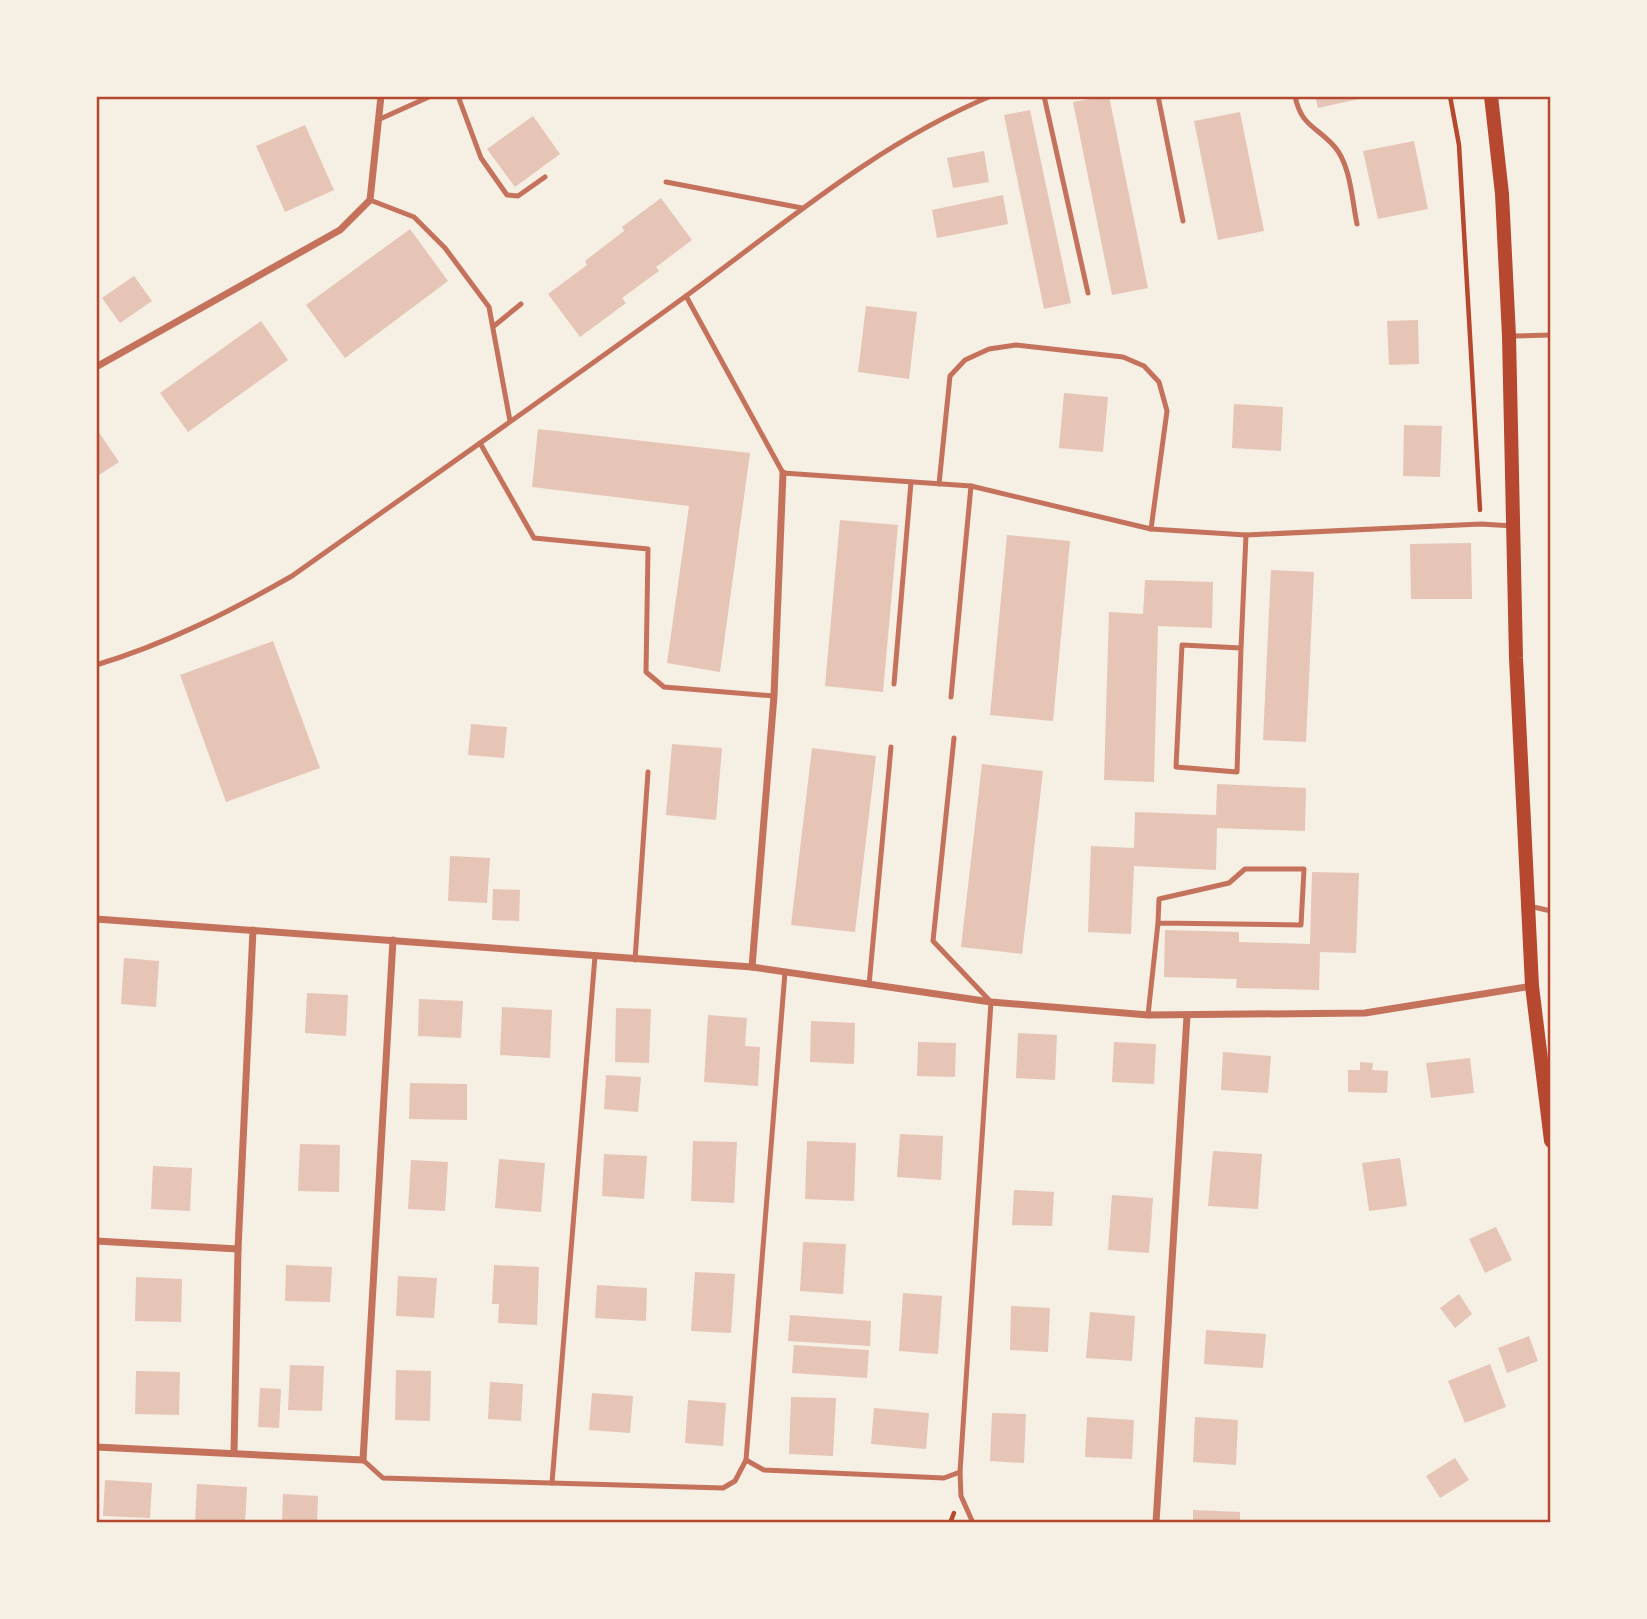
<svg xmlns="http://www.w3.org/2000/svg" width="1647" height="1619" font-family="'Sofia Sans Condensed',sans-serif">
	<style>
		.building { fill: #e6c5b7 }
		.lines { fill: none; stroke-linecap: round; stroke-linejoin: round }
		.path { stroke: #b5482f; stroke-width: 4.5 }
		.service { stroke: #c5725c; stroke-width: 5 }
		.minor { stroke: #c5725c; stroke-width: 7 }
		.secondary { stroke: #b5482f; stroke-width: 14 }
		.neatline { fill: none; stroke: #b5482f; stroke-width: 2.5 }
	</style>
	<rect width="100%" height="100%" fill="#f6efe4"/>
	<!-- building -->
	<g class="building">
		<polygon points="1109,96 1148,288 1112,295 1073,102"/>
		<polygon points="1315,96 1368,96 1368,97 1318,108"/>
		<polygon points="1030,110 1071,303 1044,309 1004,115"/>
		<polygon points="1240,112 1264,231 1218,240 1194,121"/>
		<polygon points="533,116 560,154 515,187 487,149"/>
		<polygon points="305,125 334,190 285,212 256,146"/>
		<polygon points="1414,141 1428,209 1378,219 1363,151"/>
		<polygon points="984,151 989,182 953,188 947,158"/>
		<polygon points="1003,195 1008,224 937,238 932,210"/>
		<polygon points="661,198 692,240 656,267 659,271 622,298 626,303 580,337 548,294 587,265 585,261 624,231 622,227"/>
		<polygon points="410,229 448,281 345,358 306,305"/>
		<polygon points="134,276 152,301 120,323 102,298"/>
		<polygon points="866,306 917,312 909,379 858,372"/>
		<polygon points="1418,320 1419,364 1389,365 1387,321"/>
		<polygon points="261,321 288,360 188,432 160,393"/>
		<polygon points="1064,393 1108,397 1103,452 1059,448"/>
		<polygon points="1234,404 1283,407 1281,451 1232,448"/>
		<polygon points="1404,425 1442,426 1440,477 1403,476"/>
		<polygon points="96,428 119,462 96,477"/>
		<polygon points="538,429 750,453 720,672 667,663 689,506 532,487"/>
		<polygon points="840,520 898,525 883,692 825,686"/>
		<polygon points="1007,535 1070,541 1053,721 990,715"/>
		<polygon points="1471,543 1472,599 1411,599 1410,544"/>
		<polygon points="1271,570 1314,572 1306,742 1263,740"/>
		<polygon points="1145,580 1213,582 1212,628 1158,626 1154,782 1104,780 1109,612 1143,614"/>
		<polygon points="273,641 320,768 226,802 180,675"/>
		<polygon points="471,724 507,727 504,758 468,755"/>
		<polygon points="672,744 722,748 716,820 666,815"/>
		<polygon points="812,748 876,756 855,932 791,925"/>
		<polygon points="982,764 1043,771 1022,954 961,947"/>
		<polygon points="1217,784 1306,788 1305,831 1217,828 1216,870 1134,866 1131,934 1088,932 1091,846 1134,848 1135,812 1216,815"/>
		<polygon points="450,856 490,858 487,903 448,901"/>
		<polygon points="1312,872 1359,873 1356,953 1320,952 1319,990 1236,988 1237,979 1164,977 1165,930 1239,932 1239,942 1310,944"/>
		<polygon points="493,889 520,890 519,921 492,920"/>
		<polygon points="124,958 159,961 156,1007 121,1004"/>
		<polygon points="307,993 348,995 346,1036 305,1033"/>
		<polygon points="419,999 463,1001 461,1038 418,1036"/>
		<polygon points="502,1007 552,1010 550,1058 500,1055"/>
		<polygon points="616,1008 651,1009 649,1063 615,1062"/>
		<polygon points="708,1015 747,1018 745,1046 760,1047 758,1086 704,1082"/>
		<polygon points="811,1021 855,1023 854,1064 810,1062"/>
		<polygon points="1018,1033 1057,1035 1055,1080 1016,1078"/>
		<polygon points="918,1042 956,1043 955,1077 917,1076"/>
		<polygon points="1114,1042 1156,1044 1154,1084 1112,1082"/>
		<polygon points="1223,1052 1271,1056 1268,1093 1221,1090"/>
		<polygon points="1470,1058 1474,1093 1431,1098 1426,1063"/>
		<polygon points="1360,1062 1373,1063 1372,1070 1388,1071 1387,1093 1348,1092 1348,1070 1360,1070"/>
		<polygon points="606,1075 641,1077 638,1112 604,1109"/>
		<polygon points="410,1083 467,1084 467,1120 409,1119"/>
		<polygon points="900,1134 943,1136 941,1180 897,1177"/>
		<polygon points="693,1141 737,1142 734,1203 691,1201"/>
		<polygon points="807,1141 856,1143 854,1201 805,1199"/>
		<polygon points="300,1144 340,1145 339,1192 298,1191"/>
		<polygon points="1213,1151 1262,1154 1258,1209 1208,1206"/>
		<polygon points="604,1154 647,1156 644,1199 602,1196"/>
		<polygon points="1400,1158 1407,1206 1369,1211 1362,1163"/>
		<polygon points="499,1159 545,1163 541,1212 495,1208"/>
		<polygon points="411,1160 448,1162 445,1211 408,1209"/>
		<polygon points="153,1166 192,1168 190,1211 151,1209"/>
		<polygon points="1014,1190 1054,1192 1052,1226 1012,1225"/>
		<polygon points="1112,1195 1153,1198 1149,1253 1108,1250"/>
		<polygon points="1496,1227 1512,1260 1485,1273 1469,1239"/>
		<polygon points="803,1242 846,1244 843,1294 800,1291"/>
		<polygon points="286,1265 332,1267 330,1302 285,1301"/>
		<polygon points="494,1265 539,1267 537,1325 498,1323 499,1304 492,1304"/>
		<polygon points="695,1272 735,1274 731,1333 691,1331"/>
		<polygon points="398,1276 437,1278 434,1318 396,1316"/>
		<polygon points="136,1277 182,1279 181,1322 135,1321"/>
		<polygon points="597,1285 647,1288 646,1321 595,1318"/>
		<polygon points="903,1293 942,1296 938,1354 899,1351"/>
		<polygon points="1459,1294 1472,1314 1455,1328 1440,1308"/>
		<polygon points="1011,1306 1050,1308 1048,1352 1010,1350"/>
		<polygon points="1090,1312 1135,1316 1132,1361 1086,1358"/>
		<polygon points="790,1315 871,1321 870,1346 788,1341"/>
		<polygon points="1206,1330 1266,1334 1263,1368 1204,1364"/>
		<polygon points="1529,1336 1538,1361 1507,1373 1498,1348"/>
		<polygon points="794,1345 869,1350 867,1378 792,1373"/>
		<polygon points="1490,1364 1506,1407 1465,1423 1448,1381"/>
		<polygon points="290,1365 324,1366 322,1411 288,1410"/>
		<polygon points="396,1370 431,1371 430,1421 395,1420"/>
		<polygon points="136,1371 180,1372 179,1415 135,1414"/>
		<polygon points="490,1382 523,1384 521,1421 488,1419"/>
		<polygon points="260,1388 281,1389 279,1428 258,1427"/>
		<polygon points="592,1393 633,1396 630,1433 589,1430"/>
		<polygon points="791,1397 836,1398 833,1456 789,1454"/>
		<polygon points="688,1400 726,1403 723,1446 685,1443"/>
		<polygon points="874,1408 929,1413 926,1449 871,1444"/>
		<polygon points="992,1413 1026,1414 1024,1463 990,1461"/>
		<polygon points="1087,1417 1134,1420 1132,1459 1085,1457"/>
		<polygon points="1195,1417 1238,1420 1236,1465 1193,1462"/>
		<polygon points="1455,1458 1469,1480 1440,1498 1426,1476"/>
		<polygon points="105,1480 152,1483 150,1518 103,1516"/>
		<polygon points="197,1484 247,1487 245,1523 195,1523"/>
		<polygon points="283,1494 318,1496 317,1523 282,1523"/>
		<polygon points="1193,1510 1240,1512 1240,1523 1193,1523"/>
	</g>
	<g class="lines">
		<!-- path -->
		<g class="path">
			<polyline points="1450,96 1459,145 1480,510"/>
			<polyline points="950,1523 954,1513"/>
		</g>
		<!-- service -->
		<g class="service">
			<polyline points="458,96 481,158 507,195 518,196 545,177"/>
			<polyline points="1044,96 1088,293"/>
			<polyline points="1158,96 1183,221"/>
			<path d="M1295,96c6,30 21,30 39,50 17,19 18,55 23,78"/>
			<polyline points="380,119 431,96"/>
			<polyline points="666,182 802,208"/>
			<polyline points="370,200 414,217 445,248 489,307 510,421"/>
			<polyline points="686,296 783,473 971,486 1151,529 1246,535 1481,524 1513,526"/>
			<polyline points="494,326 521,304"/>
			<polyline points="1512,336 1551,335"/>
			<polyline points="480,443 534,538 648,549 646,672 664,687 774,696"/>
			<polyline points="939,484 950,376 965,360 989,349 1016,345 1123,357 1144,366 1159,382 1167,411 1151,529"/>
			<polyline points="1241,648 1237,772 1176,767 1182,645 1241,648 1246,535"/>
			<path d="M96,665c70,-21 133,-53 196,-89 131,-93 263,-185 394,-280 98,-72 192,-153 305,-200"/>
			<polyline points="894,684 911,482"/>
			<polyline points="951,697 971,486"/>
			<polyline points="954,738 933,941 991,1002 960,1472 961,1496 973,1523"/>
			<polyline points="1529,906 1551,911"/>
			<polyline points="635,960 648,772"/>
			<polyline points="869,985 891,747"/>
			<polyline points="1148,1015 1158,923 1301,925 1304,869 1245,869 1229,883 1159,899 1158,923"/>
			<polyline points="363,1460 383,1478 723,1488 735,1481 746,1460 785,972"/>
			<polyline points="746,1460 764,1470 944,1478 960,1472"/>
			<polyline points="552,1483 595,956"/>
		</g>
		<!-- minor -->
		<g class="minor">
			<polyline points="96,367 340,230 370,200 381,96"/>
			<polyline points="96,919 752,967 991,1002 1148,1015 1365,1013 1532,986"/>
			<polyline points="752,967 774,696 783,473"/>
			<polyline points="96,1241 238,1249"/>
			<polyline points="96,1447 363,1460 393,940"/>
			<polyline points="234,1453 238,1249 253,930"/>
			<polyline points="1156,1523 1187,1016"/>
		</g>
		<!-- secondary -->
		<polyline class="secondary" points="1491,96 1502,194 1509,336 1516,658 1532,986 1551,1141"/>
	</g>
	<!-- border -->
	<rect width="1647" height="1619" fill="none" stroke="#f6efe4" stroke-width="196"/>
	<rect x="98" y="98" width="1451" height="1423" class="neatline"/>
</svg>
